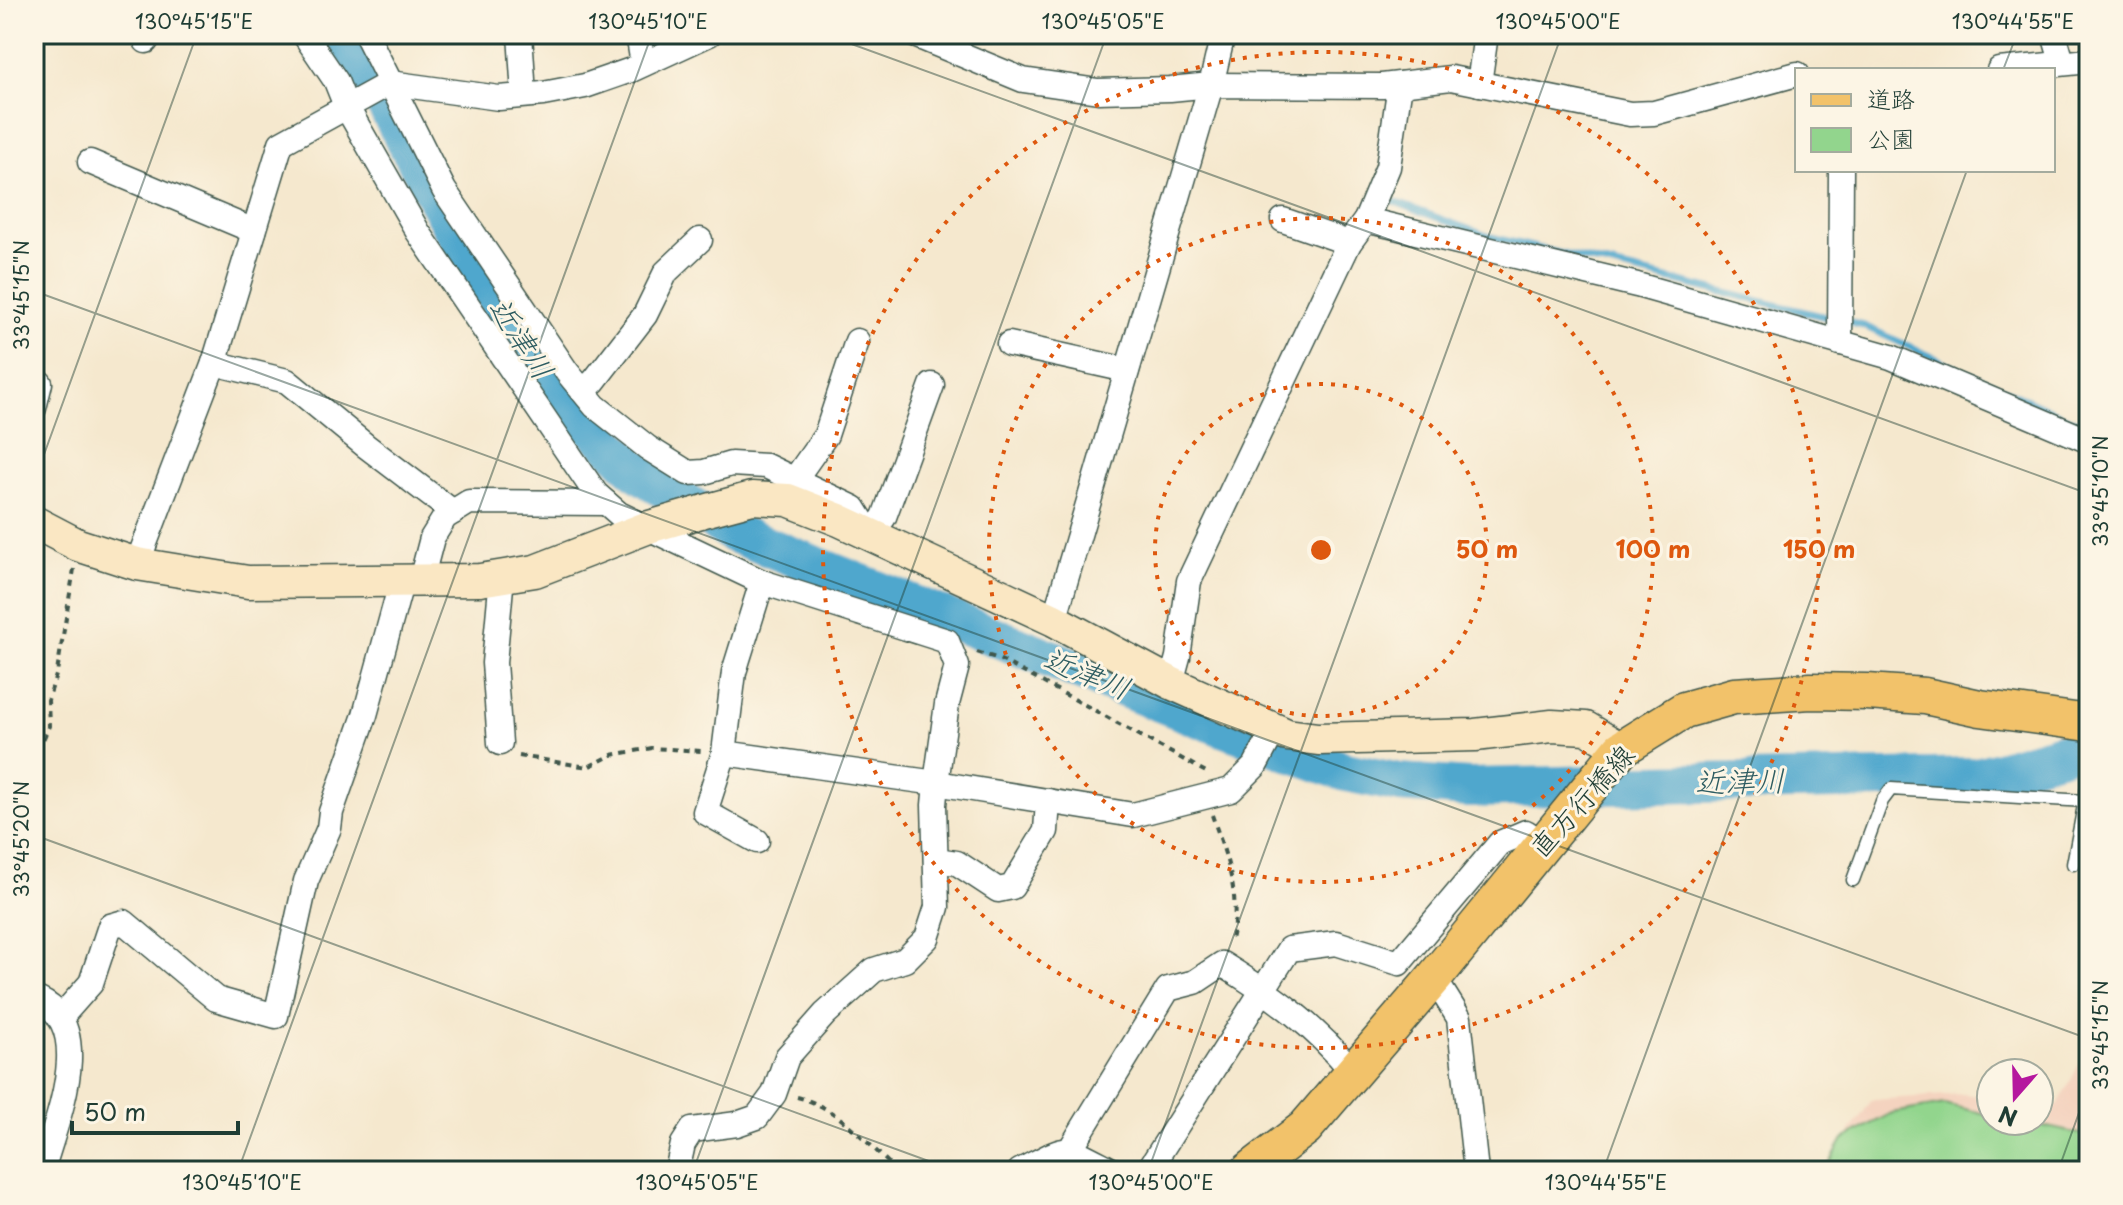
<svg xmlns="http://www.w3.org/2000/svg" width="2123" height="1205" font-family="'Playpen Sans','Klee One',sans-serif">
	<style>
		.built { fill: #f4d3bf }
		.green { fill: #92d58d; stroke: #588960; stroke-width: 2 }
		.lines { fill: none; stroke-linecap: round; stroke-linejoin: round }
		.stream { stroke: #50a7cd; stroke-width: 7 }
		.river { stroke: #50a7cd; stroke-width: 40 }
		.lane-casing { stroke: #3f574b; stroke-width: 15 }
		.street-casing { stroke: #3f574b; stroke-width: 27 }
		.secondary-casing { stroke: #3f574b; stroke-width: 35 }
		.primary-casing { stroke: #3f574b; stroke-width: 39 }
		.path { stroke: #3f574b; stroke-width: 4; stroke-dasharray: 6 6; stroke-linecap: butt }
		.lane { stroke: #fff; stroke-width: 12 }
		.street { stroke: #fff; stroke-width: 24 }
		.secondary { stroke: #fae7c3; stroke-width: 32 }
		.primary { stroke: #f2c26a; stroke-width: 36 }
		.ticks { fill: none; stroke: #1f3d34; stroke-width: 2; stroke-opacity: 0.45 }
		.ring { fill: none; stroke: #de580e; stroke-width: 4; stroke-dasharray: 4 8 }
		.labels { text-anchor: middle; stroke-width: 6; stroke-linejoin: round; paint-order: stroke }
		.street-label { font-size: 28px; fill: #1f3d34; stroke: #fcf5e5 }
		.water-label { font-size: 30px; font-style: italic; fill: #2e5d62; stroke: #fcf5e5 }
		.centre { fill: #de580e; stroke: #fcf5e5; stroke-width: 4 }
		.ring-label { font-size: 24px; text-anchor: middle; font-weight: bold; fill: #de580e; stroke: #fcf5e5; stroke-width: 6; stroke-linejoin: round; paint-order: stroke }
		.neatline { fill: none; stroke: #1f3d34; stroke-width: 3 }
		.ticks-label { font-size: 20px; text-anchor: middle; fill: #1f3d34 }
	</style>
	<rect width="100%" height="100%" fill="#fcf5e5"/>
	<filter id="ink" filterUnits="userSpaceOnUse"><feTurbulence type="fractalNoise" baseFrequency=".0125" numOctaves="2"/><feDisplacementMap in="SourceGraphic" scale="16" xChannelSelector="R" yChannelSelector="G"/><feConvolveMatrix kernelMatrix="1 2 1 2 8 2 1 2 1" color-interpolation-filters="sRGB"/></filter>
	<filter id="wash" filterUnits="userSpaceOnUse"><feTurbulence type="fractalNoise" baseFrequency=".006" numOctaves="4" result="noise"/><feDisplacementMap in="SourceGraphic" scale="32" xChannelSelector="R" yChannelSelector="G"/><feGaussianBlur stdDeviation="1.8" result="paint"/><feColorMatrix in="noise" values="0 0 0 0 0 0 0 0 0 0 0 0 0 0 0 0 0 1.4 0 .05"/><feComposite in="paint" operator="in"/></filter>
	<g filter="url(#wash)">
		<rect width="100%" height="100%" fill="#f5e8ce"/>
		<!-- built -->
		<polygon class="built" points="2089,1045 2089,1171 1822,1171 1872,1100 1963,1094 1991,1098 1991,1121 2039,1121 2039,1103 2058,1105"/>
		<!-- green -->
		<polygon class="green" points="1944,1104 1991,1115 1991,1121 2020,1121 2089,1136 2089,1171 1825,1171 1843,1139 1892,1113"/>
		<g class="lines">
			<!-- stream -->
			<polyline class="stream" points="1395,202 1487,236 1864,326 2089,428"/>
			<!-- river -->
			<polyline class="river" points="343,34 364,64 464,249 553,390 637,471 733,533 1225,728 1346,772 1400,783 1469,788 1978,777 2075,749 2089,754"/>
		</g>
	</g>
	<g filter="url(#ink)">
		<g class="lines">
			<!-- lane casing -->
			<g class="lane-casing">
				<g id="lane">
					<polyline points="2073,864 2089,779"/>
					<polyline points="1853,880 1882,801 1891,789 2085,801"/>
				</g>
			</g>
			<!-- street casing -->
			<g class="street-casing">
				<g id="street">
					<polyline points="304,34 336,81 346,106 418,232 596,494 619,514 762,582 947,641 957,666 947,704 936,783 934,805 937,907 927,938 905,960 874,970 825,1014 787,1057 774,1094 757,1117 737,1124 692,1130 683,1144 677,1171"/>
					<polyline points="366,34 444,190 567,372 595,406 648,448 688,473 704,472 731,464 766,466 854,508 871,535 884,517 932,385"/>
					<polyline points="520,34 524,95"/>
					<polyline points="638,34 643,64"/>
					<polyline points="912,34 1023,80 1098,91 1170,89 1211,85 1382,86 1451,78 1630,114 1654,113 1797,74"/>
					<polyline points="2054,34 2062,62"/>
					<polyline points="146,41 150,34"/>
					<polyline points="1999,70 2089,61"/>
					<polyline points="1479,84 1486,34"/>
					<polyline points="90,162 254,231"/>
					<polyline points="1283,220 1349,243"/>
					<polyline points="1366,220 1388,167 1400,84"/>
					<polyline points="1840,343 1841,170"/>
					<polyline points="1009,344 1127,370"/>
					<polyline points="214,363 287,381 366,446 453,512"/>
					<polyline points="583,391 594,381 645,315 666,272 700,240"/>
					<polyline points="34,408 40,383"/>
					<polyline points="795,479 826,435 857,341"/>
					<polyline points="137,564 214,363 281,143 390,83 499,98 543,94 585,86 631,70 709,34"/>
					<polyline points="421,580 432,538 445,517 469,502 606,503"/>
					<polyline points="762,582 734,672 724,753 936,783 1133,815 1231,790 1255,766 1274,730"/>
					<polyline points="1054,620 1211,85 1223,34"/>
					<polyline points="1171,683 1178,657 1189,581 1349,243 1366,220 1637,285 1891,357 2089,441"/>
					<polyline points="500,743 494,663 502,576"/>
					<polyline points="724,753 705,812 757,841"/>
					<polyline points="936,860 957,863 998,890 1012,887 1046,831 1048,801"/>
					<polyline points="1434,978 1459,1018 1476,1171"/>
					<path d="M34,998c66,24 21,125 8,173"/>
					<polyline points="61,1017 91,983 110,926 124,922 216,999 276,1016 306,881 329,828 331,812 365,715 402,580"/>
					<path d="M1071,1148l97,-159 27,-7 27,-18c52,32 92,61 131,108"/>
					<path d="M1020,1171c52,-27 42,-27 94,0"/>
					<polyline points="1148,1171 1289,949 1336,943 1399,963 1500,843 1526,832 1543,844"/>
				</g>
			</g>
			<!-- secondary casing -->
			<g class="secondary-casing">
				<polyline id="secondary" points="34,522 78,545 137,564 248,582 480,580 535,571 649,527 708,510 752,498 788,500 839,520 1054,620 1171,683 1287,735 1318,739 1475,735 1552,726 1586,728 1621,749"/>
			</g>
			<!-- primary casing -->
			<g class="primary-casing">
				<polyline id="primary" points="1249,1171 1305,1128 1434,978 1621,749 1684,710 1734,696 1811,691 1867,692 1925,696 1980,708 2089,723"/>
			</g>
			<!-- path -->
			<g class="path">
				<polyline points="977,652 999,659 1085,705 1206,772"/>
				<polyline points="519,756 588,767 612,755 652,748 702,751"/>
				<polyline points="34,761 49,726 48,700 57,672 74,569"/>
				<path d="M1212,815c14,41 31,84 18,128"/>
				<path d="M797,1097c41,10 71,47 100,74"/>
			</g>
			<!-- lane -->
			<use href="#lane" class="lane"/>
			<!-- street -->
			<use href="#street" class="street"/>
			<!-- secondary -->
			<use href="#secondary" class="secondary"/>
			<!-- primary -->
			<use href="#primary" class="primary"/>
		</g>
	</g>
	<!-- ticks -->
	<path class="ticks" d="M824,34l1265,460M2003,70l14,-36M34,291l2055,748M34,482l163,-448M34,835l922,336M238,1171l414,-1137M693,1171l414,-1137M1148,1171l414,-1137M1603,1171l364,-1001M2058,1171l31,-86"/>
	<!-- distance rings -->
	<g class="ring">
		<circle cx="1321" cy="550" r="166"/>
		<circle cx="1321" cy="550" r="332"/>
		<circle cx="1321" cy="550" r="498"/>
	</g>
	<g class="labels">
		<!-- street labels -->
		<g class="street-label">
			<text transform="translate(1582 801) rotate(-48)" y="10">直方行橋線</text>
		</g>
		<!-- water labels -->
		<g class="water-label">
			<text transform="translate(521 339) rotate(57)" y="10">近津川</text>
			<text transform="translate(1087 674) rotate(22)" y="10">近津川</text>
			<text transform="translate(1740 782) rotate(-1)" y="10">近津川</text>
		</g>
	</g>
	<circle cx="1321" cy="550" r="12" class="centre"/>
	<g class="ring-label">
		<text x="1487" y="558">50 m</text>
		<text x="1653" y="558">100 m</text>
		<text x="1819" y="558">150 m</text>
	</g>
	<!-- margin -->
	<rect width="2123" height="1205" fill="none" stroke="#fcf5e5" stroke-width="88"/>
	<!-- legend -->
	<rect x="1795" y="68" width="260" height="104" fill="#fcf5e5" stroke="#a4ab9e" stroke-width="2"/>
	<rect x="1811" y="94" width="40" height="12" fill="#f2c26a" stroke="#a4ab9e" stroke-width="2"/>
	<text x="1867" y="108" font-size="24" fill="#1f3d34">道路</text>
	<rect x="1811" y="128" width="40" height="24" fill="#92d58d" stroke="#a4ab9e" stroke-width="2"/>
	<text x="1867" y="148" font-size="24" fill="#1f3d34">公園</text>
	<!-- north arrow -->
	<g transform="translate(2015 1097) rotate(200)"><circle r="38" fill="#fcf5e5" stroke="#a4ab9e" stroke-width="2"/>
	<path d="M0-6L14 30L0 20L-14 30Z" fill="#b5179e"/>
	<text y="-12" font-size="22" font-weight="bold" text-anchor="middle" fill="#1f3d34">N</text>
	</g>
	<!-- scale -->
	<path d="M72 1121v12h166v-12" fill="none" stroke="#1f3d34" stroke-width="4"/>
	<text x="84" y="1121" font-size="24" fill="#1f3d34" stroke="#fcf5e5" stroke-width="6" paint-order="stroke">50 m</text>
	<rect x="44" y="44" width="2035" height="1117" class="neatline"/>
	<g class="ticks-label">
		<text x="194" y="29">130°45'15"E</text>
		<text x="648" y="29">130°45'10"E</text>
		<text x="1103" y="29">130°45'05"E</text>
		<text x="1558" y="29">130°45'00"E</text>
		<text x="2013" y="29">130°44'55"E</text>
		<text transform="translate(22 295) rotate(-90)" y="7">33°45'15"N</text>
		<text transform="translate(2101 491) rotate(-90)" y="7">33°45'10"N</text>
		<text transform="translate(22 839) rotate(-90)" y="7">33°45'20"N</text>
		<text transform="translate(2101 1035) rotate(-90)" y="7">33°45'15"N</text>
		<text x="242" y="1190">130°45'10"E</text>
		<text x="697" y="1190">130°45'05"E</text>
		<text x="1151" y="1190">130°45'00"E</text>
		<text x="1606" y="1190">130°44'55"E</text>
	</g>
</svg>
